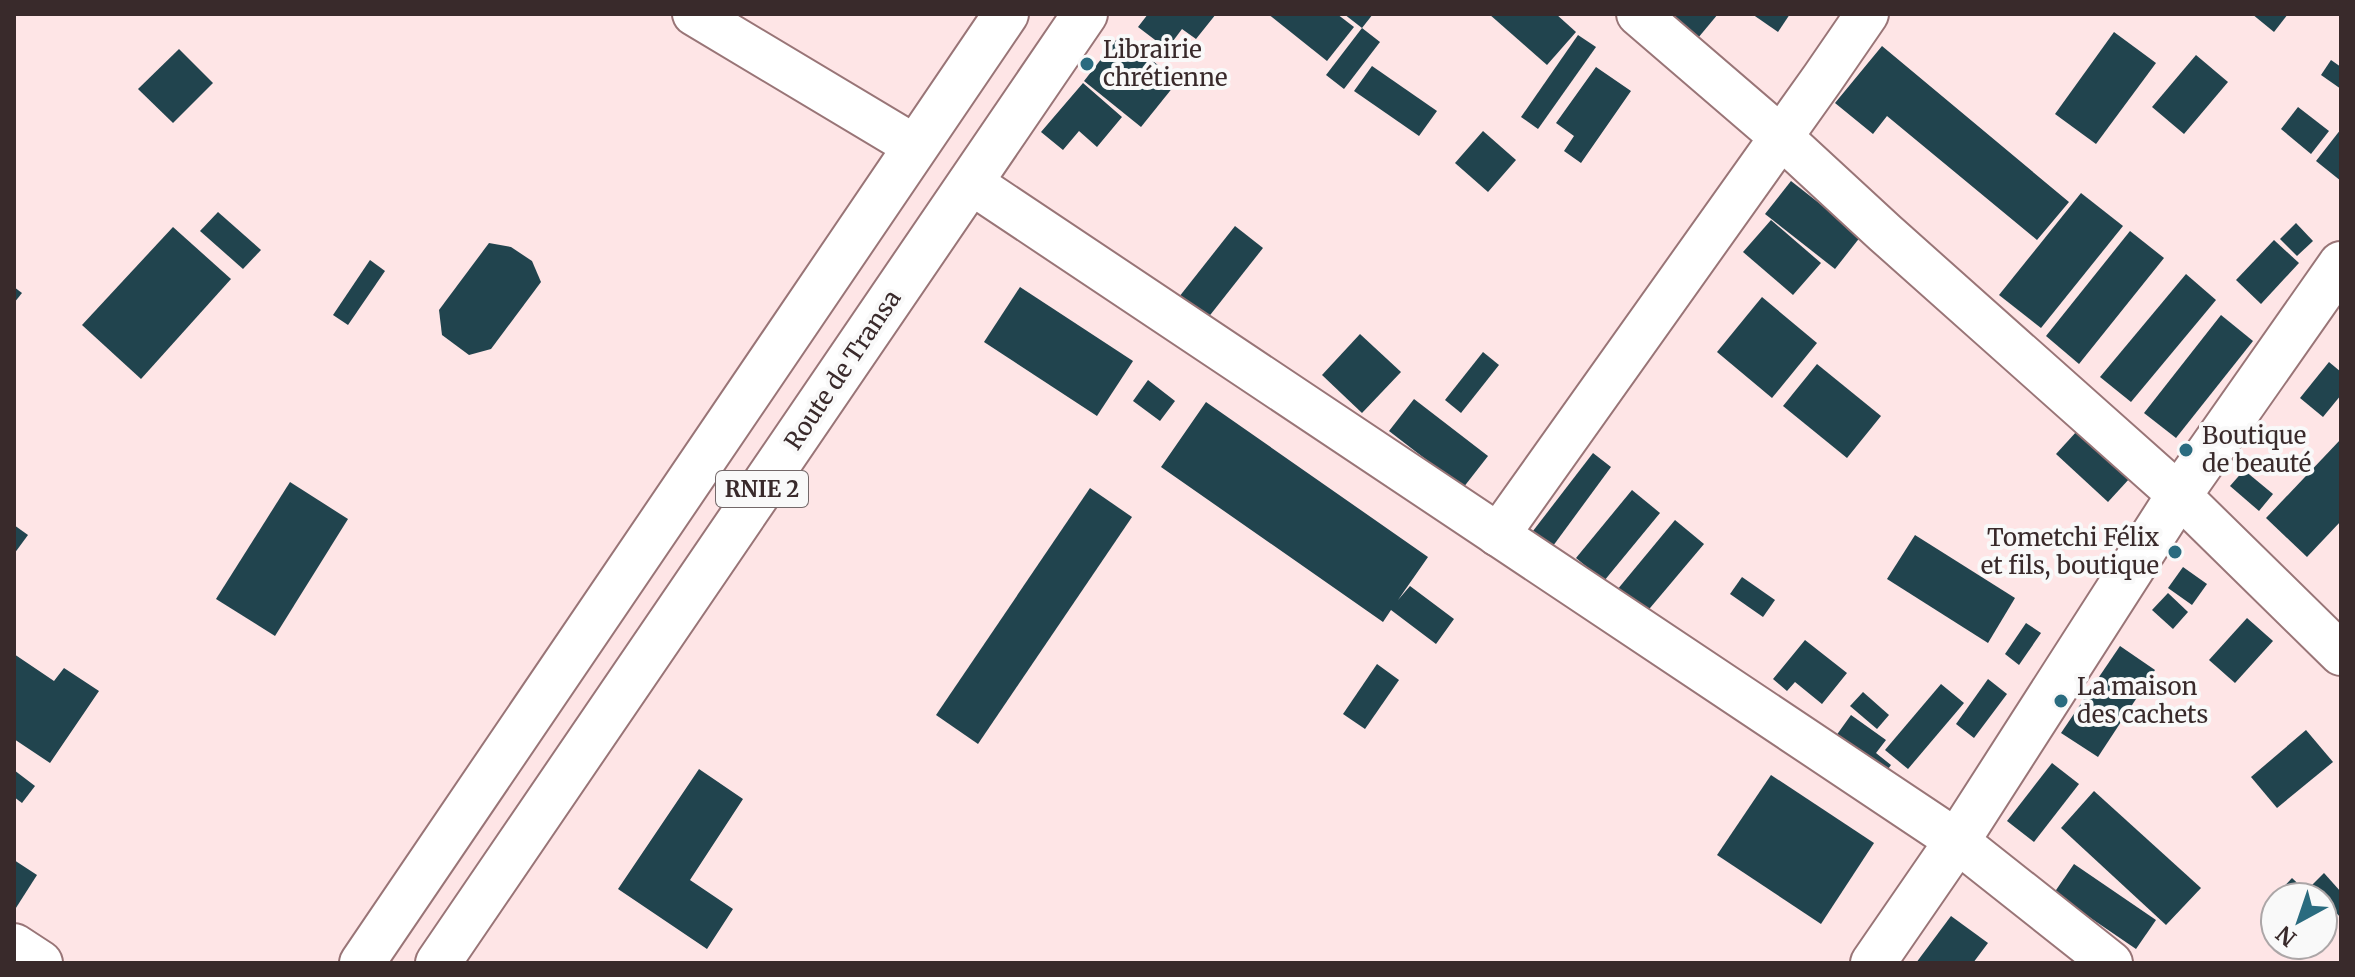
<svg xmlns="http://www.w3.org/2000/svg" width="2355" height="977" font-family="Merriweather,serif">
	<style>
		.building { fill: #21444e }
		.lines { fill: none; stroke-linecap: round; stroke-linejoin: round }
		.minor-casing { stroke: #997577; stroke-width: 46 }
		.tertiary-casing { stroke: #997577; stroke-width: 48 }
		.primary-casing { stroke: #997577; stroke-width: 48 }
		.minor { stroke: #fff; stroke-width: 42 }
		.tertiary { stroke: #fff; stroke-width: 44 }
		.primary { stroke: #fff; stroke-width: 44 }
		.poi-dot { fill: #2a6b7f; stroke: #f9f9f9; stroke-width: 3 }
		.labels { text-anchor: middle; stroke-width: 8; stroke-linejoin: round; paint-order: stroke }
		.shield { fill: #f9f9f9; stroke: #736869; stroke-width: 2 }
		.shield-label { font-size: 22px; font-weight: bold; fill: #392a2b }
		.poi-label { font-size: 24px; fill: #392a2b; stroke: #f9f9f9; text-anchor: start }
		.street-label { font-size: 24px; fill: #392a2b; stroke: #f9f9f9 }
	</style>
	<rect width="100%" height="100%" fill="#fee5e6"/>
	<!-- building -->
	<g class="building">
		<polygon points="1148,14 1216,14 1196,39 1182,29 1167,49 1138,27"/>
		<polygon points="1268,14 1337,14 1354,27 1327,61"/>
		<polygon points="1344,14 1373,14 1362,28"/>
		<polygon points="1489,14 1556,14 1576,32 1547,65"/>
		<polygon points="1669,14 1718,14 1698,38"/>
		<polygon points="1752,14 1790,14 1778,32"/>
		<polygon points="2252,14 2288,14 2274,32"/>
		<polygon points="1362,28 1380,42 1344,89 1326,75"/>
		<polygon points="2114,32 2156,63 2096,144 2055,114"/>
		<polygon points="1120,35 1178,81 1141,127 1084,81"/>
		<polygon points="1578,35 1596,47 1538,129 1521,117"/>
		<polygon points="1882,46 2069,202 2037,240 1887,116 1873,134 1835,103"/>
		<polygon points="179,49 213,83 173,123 138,89"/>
		<polygon points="2196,55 2228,82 2184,134 2152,107"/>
		<polygon points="2331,60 2341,67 2341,89 2321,75"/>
		<polygon points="1372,66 1437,111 1419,136 1354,91"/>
		<polygon points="1596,67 1631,91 1581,163 1564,151 1574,136 1556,123"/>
		<polygon points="1083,83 1122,117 1097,147 1079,131 1063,150 1041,132"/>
		<polygon points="2298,107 2329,131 2311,154 2281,129"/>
		<polygon points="2341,129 2341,181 2316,161"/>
		<polygon points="1483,131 1516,160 1488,192 1455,163"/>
		<polygon points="1791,181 1861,236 1835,269 1765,214"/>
		<polygon points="2081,193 2123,226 2041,328 1999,295"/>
		<polygon points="218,212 261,250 243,269 200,231"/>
		<polygon points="1771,220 1821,263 1793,295 1743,252"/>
		<polygon points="2296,223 2313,241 2297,256 2280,239"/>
		<polygon points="1235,226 1263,248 1207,319 1179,297"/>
		<polygon points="173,227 231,279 141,379 82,325"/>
		<polygon points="2130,231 2164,258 2079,364 2046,336"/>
		<polygon points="2274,240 2299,263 2261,304 2236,280"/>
		<polygon points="489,243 511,247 532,261 541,282 491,349 469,355 442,335 439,310"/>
		<polygon points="370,260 385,271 348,325 333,315"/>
		<polygon points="2186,274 2216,300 2131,402 2100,377"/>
		<polygon points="14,287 22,293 14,303"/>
		<polygon points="1020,287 1133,361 1097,416 984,342"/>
		<polygon points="1762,297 1817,343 1772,398 1717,352"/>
		<polygon points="2221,315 2253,341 2176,438 2144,413"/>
		<polygon points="1360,334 1401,372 1362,413 1322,375"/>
		<polygon points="1483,352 1499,365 1461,413 1445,400"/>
		<polygon points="2329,362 2341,372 2341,395 2323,417 2300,398"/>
		<polygon points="1817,364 1881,416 1847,458 1783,406"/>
		<polygon points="1148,380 1175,401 1160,421 1133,401"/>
		<polygon points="1414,399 1488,456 1463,488 1389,431"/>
		<polygon points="1206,402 1428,557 1398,600 1410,586 1454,619 1436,644 1391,610 1383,622 1161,467"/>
		<polygon points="2077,431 2130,478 2108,502 2056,454"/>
		<polygon points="2341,439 2341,521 2307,557 2266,518"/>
		<polygon points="1593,453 1611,467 1553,546 1533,531"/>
		<polygon points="2244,470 2273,494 2259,511 2230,486"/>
		<polygon points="290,482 348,519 275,636 216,599"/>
		<polygon points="1090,488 1132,517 978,744 936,715"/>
		<polygon points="1632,490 1660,513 1604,581 1576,558"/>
		<polygon points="1675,520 1704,544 1645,614 1617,590"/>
		<polygon points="14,525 28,535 14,554"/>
		<polygon points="1915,535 2015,598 1988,643 1887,579"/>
		<polygon points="2183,567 2207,584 2192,605 2168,588"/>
		<polygon points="1742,577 1775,600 1763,617 1730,594"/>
		<polygon points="2168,593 2188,612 2173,629 2152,610"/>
		<polygon points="2247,618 2273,641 2235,683 2209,660"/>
		<polygon points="2026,623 2041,633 2019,665 2005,654"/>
		<polygon points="1805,640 1847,673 1822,704 1795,682 1787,691 1773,679"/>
		<polygon points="2120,646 2155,670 2098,757 2061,733"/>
		<polygon points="14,654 54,681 64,668 99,691 50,763 14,739"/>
		<polygon points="1377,664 1399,680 1365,729 1343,714"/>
		<polygon points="1988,679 2007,694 1974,738 1956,724"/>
		<polygon points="1941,684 1964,703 1908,769 1885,750"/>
		<polygon points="1863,692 1889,715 1877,729 1850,706"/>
		<polygon points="1851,715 1886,740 1876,753 1891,765 1878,783 1828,747"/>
		<polygon points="2306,730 2333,762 2277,808 2251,777"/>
		<polygon points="2052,763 2079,784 2034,842 2007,821"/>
		<polygon points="699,769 743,799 690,880 733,909 707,949 618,889"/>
		<polygon points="14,770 35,786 22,803 14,797"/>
		<polygon points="1771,775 1874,843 1821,924 1717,855"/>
		<polygon points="2094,791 2201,888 2166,925 2061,828"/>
		<polygon points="14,860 37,875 14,911"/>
		<polygon points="2074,864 2156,920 2136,949 2054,893"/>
		<polygon points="2324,873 2341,892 2341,918 2311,886"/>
		<polygon points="2292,878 2312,897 2282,897 2278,893"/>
		<polygon points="1951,916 1988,943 1973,963 1916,963"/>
	</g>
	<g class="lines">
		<!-- minor casing -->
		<g class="minor-casing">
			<g id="minor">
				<polyline points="694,14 916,147"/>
				<polyline points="1638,14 1781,137 1885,233 2179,495 2341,654"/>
				<polyline points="970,182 1957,841 2111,963"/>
				<polyline points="1498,535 1823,78 1867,14"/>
			</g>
		</g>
		<!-- tertiary casing -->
		<g class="tertiary-casing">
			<g id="tertiary">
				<polyline points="14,946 40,963"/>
				<polyline points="1873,963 1957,841 2179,495 2341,264"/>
			</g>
		</g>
		<!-- primary casing -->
		<g class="primary-casing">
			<g id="primary">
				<polyline points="362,963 1006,14"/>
				<polyline points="438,963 1085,14"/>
			</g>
		</g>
		<!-- minor -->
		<use href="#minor" class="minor"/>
		<!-- tertiary -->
		<use href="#tertiary" class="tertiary"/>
		<!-- primary -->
		<use href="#primary" class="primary"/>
	</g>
	<!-- markers -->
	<g class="poi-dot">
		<circle cx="1087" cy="64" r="8"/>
		<circle cx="2186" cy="450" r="8"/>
		<circle cx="2175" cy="552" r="8"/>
		<circle cx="2061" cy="701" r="8"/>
	</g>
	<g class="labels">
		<!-- shield labels -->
		<rect class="shield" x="716" y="471" width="92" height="36" rx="6"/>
		<g class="shield-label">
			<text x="762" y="497">RNIE 2</text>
		</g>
		<!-- poi labels -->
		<g class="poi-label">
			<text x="1103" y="58">Librairie<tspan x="1103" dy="28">chrétienne</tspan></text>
			<text x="2202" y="444">Boutique<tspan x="2202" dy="28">de beauté</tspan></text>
			<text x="2159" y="546" text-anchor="end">Tometchi Félix<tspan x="2159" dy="28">et fils, boutique</tspan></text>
			<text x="2077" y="695">La maison<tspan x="2077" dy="28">des cachets</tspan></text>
		</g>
		<!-- street labels -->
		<g class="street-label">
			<text transform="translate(843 370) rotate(-56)" y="8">Route de Transa</text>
		</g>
	</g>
	<!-- border -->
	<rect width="2355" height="977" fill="none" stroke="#392a2b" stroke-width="32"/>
	<!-- north arrow -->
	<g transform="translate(2299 921) rotate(220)"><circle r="38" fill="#f9f9f9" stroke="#aca6a7" stroke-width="2"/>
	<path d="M0-6L14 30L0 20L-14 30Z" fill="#2a6b7f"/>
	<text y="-12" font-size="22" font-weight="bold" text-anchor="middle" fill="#392a2b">N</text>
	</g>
</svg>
